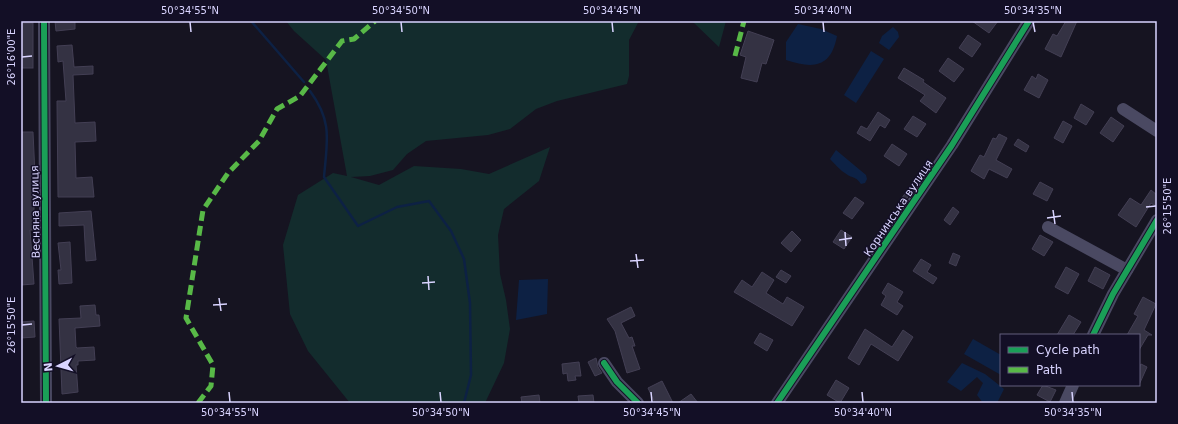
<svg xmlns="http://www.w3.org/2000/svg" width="1178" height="424" font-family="'DejaVu Sans',sans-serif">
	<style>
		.green { fill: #132c2d }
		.water { fill: #0d2144 }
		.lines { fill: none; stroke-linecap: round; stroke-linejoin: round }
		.stream { stroke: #0d2144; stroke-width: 2.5 }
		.building { fill: #343243; stroke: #433f54 }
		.minor { stroke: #4a4962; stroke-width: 12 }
		.quiet { stroke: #58b947; stroke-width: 5; stroke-dasharray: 10 5; stroke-linecap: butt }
		.cycleway-casing { stroke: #130f26; stroke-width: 8 }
		.cycleway { stroke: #1a9f57; stroke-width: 6 }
		.ticks { fill: none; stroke: #d9d4ff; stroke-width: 1.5 }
		.labels { text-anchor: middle; stroke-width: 3; stroke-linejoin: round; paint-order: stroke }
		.street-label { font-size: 11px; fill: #d9d4ff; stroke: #130f26 }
		.neatline { fill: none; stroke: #d9d4ff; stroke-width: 1.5 }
		.ticks-label { font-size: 10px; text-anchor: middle; fill: #d9d4ff }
	</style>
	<rect width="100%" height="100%" fill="#161421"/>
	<!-- green -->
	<g class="green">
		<polygon points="286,21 639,21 629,40 629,76 627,84 557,101 536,109 510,129 488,135 426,141 407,154 393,170 370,176 351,177 379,185 414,166 461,169 489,174 550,147 539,181 504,209 498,235 500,274 506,300 510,329 504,363 485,403 350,403 308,351 290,314 283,245 298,195 333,173 347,176 326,60 294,31"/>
		<polygon points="691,21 726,21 719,47 694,23"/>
	</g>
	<!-- water -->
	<g class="water">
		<path d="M798,24l23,5 16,7c-6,32 -24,33 -51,24v-18z"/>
		<polygon points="893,27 898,32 899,37 889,50 879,43 882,36"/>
		<polygon points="871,51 884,59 856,103 844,95"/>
		<path d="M836,150l30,25 1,4 -2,4 -4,1c-6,-9 -9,-5 -16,-11 -4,-2 -12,-11 -15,-14z"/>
		<polygon points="548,279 547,314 516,320 519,280"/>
		<polygon points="973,339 1001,355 1001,375 964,354"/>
		<polygon points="962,363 985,374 1004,389 997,403 983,403 977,395 983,383 977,377 961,391 947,382"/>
	</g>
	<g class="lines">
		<!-- stream -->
		<g class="stream">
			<polyline points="251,21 304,82"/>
			<path d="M310,91c23,31 17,50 14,86l34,49 39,-19 32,-6 22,30 13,28 6,44 1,72 -7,28"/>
		</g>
	</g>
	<!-- building -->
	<g class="building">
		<polygon points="55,21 75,21 75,29 56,31"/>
		<polygon points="972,21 998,21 989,33"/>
		<polygon points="1066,21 1077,21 1061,57 1045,49 1053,34 1057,36"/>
		<rect x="21" y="23" width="12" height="45"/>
		<polygon points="748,31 774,40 766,64 762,63 757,82 741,78 746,57 740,55"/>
		<polygon points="968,35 981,44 972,57 959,48"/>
		<polygon points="72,45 74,67 93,66 93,74 73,75 75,123 95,122 96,141 75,142 76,178 92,177 94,197 58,197 57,101 66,101 63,61 58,62 57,46"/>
		<polygon points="948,58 964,69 954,82 939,71"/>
		<polygon points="904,68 924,80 923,82 946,98 936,113 920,101 925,95 898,78"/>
		<polygon points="1038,74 1048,80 1039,98 1024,90 1032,76 1036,79"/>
		<polygon points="1081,104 1094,112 1086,125 1074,118"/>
		<polygon points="878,112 890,120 885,128 880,125 870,141 857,133 861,126 867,129"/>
		<polygon points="913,116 926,124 917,137 904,129"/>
		<polygon points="1111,117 1124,126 1113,142 1100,133"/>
		<polygon points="1063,121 1072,126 1063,143 1054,138"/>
		<polygon points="21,132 33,132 35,175 34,176 34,230 30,230 34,284 21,285"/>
		<polygon points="999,134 1007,138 996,160 1012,169 1007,178 989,169 984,179 971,171 980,155 984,157 993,138 996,139"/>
		<polygon points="1018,139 1029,146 1026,152 1014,145"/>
		<polygon points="892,144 907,154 899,166 884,156"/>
		<polygon points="1040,182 1053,189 1047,201 1033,194"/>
		<polygon points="1151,190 1157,195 1157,207 1151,203 1136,227 1118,215 1130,198 1141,205"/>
		<polygon points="906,192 909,195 902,206 898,204"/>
		<polygon points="855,197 864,203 852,219 843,213"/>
		<polygon points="953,207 959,212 950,225 944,220"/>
		<polygon points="91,211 96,260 86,261 84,225 59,226 59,213"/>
		<polygon points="841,230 852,237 844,249 833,242"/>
		<polygon points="792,231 801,240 791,252 781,243"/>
		<polygon points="1040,235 1053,242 1044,256 1032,249"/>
		<polygon points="70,242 72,283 59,284 58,270 61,270 58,243"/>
		<polygon points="953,253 960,256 956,266 949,263"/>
		<polygon points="921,259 931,265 927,272 937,278 933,284 913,271"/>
		<polygon points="1066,267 1079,274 1068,294 1055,287"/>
		<polygon points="1095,267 1110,275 1103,289 1088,281"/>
		<polygon points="781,270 791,276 786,283 776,277"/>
		<polygon points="762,272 774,280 766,293 783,304 787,297 804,307 792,326 734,292 742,280 752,287"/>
		<polygon points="888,283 903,292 897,302 903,306 897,315 881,305 886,296 882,293"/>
		<polygon points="1143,297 1156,304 1144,330 1152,335 1148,335 1139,350 1139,335 1127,335 1138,316 1134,314"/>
		<polygon points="95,305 96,315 99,315 100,326 75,328 76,347 77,348 94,347 95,360 78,361 78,365 76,365 78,392 62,394 59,319 81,318 80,306"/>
		<polygon points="631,307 635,316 621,323 629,338 632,337 635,346 632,346 640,369 627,373 615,331 607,319"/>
		<polygon points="1069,315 1081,322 1073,335 1057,335"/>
		<polygon points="34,321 35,337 21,338 21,322"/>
		<polygon points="865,329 892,347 903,330 913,337 898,361 871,344 859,365 848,358"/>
		<polygon points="760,333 773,340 767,351 754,343"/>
		<polygon points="596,358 598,367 602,373 595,376 588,362"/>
		<polygon points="579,362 581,376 575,376 576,380 568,381 567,373 563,374 562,364"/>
		<polygon points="1141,364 1147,367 1139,385 1139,368"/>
		<polygon points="836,380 849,388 840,403 827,395"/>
		<polygon points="662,381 673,403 655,403 648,388"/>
		<polygon points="1043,385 1056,390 1050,402 1037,395"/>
		<polygon points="691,394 698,403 678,403"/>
		<polygon points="539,395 540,403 522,403 521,397"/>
		<polygon points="593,395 594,403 579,403 578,396"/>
	</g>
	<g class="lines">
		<!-- minor -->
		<g class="minor">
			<polyline points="44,21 46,403"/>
			<polyline points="1123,109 1157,131"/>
			<polyline points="1048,227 1127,270"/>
			<polyline points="1093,335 1113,294 1157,220"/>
			<polyline points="604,363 617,382 638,403"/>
			<polyline points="777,403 952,145 1029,21"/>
			<polyline points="1065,403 1073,385"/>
		</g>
		<!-- quiet -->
		<g class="quiet">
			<polyline points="735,56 744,21"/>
			<polyline points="198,403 211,386 213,365 186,318 203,210 228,173 259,141 277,109 300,96 342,41 354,39 375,21"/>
		</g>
		<!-- cycleway casing -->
		<g class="cycleway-casing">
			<g id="cycleway">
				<polyline points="44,21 46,403"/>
				<polyline points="1093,335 1113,294 1157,220"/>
				<polyline points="604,363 617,382 638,403"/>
				<polyline points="777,403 952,145 1029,21"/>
			</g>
		</g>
		<!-- cycleway -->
		<use href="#cycleway" class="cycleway"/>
	</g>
	<!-- ticks -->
	<path class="ticks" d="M190,22l1,10M401,22l1,10M612,22l1,10M823,22l1,10M1033,22l2,10M22,57l10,-1M1146,207l10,-1M1053,210l2,14M1047,218l14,-2M845,232l1,14M839,240l13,-2M636,254l2,14M630,261l14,-1M428,276l1,14M422,283l13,-1M219,298l2,13M213,305l14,-1M22,325l10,-1M229,392l1,10M440,392l1,10M651,392l1,10M862,392l1,10M1072,392l1,10"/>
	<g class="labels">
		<!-- street labels -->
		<g class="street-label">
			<text transform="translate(898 208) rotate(-56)" y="4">Корнинська вулиця</text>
			<text transform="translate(35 212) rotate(-91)" y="4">Весняна вулиця</text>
		</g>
	</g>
	<!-- border -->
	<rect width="1178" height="424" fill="none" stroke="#130f26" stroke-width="44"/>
	<!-- legend -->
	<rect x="1000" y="334" width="140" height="52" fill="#130f26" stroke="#625e7d"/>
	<rect x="1008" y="347" width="20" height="6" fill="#1a9f57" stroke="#625e7d"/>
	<text x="1036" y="354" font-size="12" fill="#d9d4ff">Cycle path</text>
	<rect x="1008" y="367" width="20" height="6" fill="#58b947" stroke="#625e7d"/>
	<text x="1036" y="374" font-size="12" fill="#d9d4ff">Path</text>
	<!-- north arrow -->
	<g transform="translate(58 366) rotate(264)" stroke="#130f26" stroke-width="3" paint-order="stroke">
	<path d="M0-3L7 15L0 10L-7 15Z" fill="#d9d4ff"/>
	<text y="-6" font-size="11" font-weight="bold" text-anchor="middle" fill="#d9d4ff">N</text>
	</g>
	<rect x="22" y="22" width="1134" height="380" class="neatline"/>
	<g class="ticks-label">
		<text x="190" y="14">50°34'55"N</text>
		<text x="401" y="14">50°34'50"N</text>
		<text x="612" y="14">50°34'45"N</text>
		<text x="823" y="14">50°34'40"N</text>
		<text x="1033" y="14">50°34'35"N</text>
		<text transform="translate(11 57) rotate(-90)" y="4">26°16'00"E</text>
		<text transform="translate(1167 206) rotate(-90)" y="4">26°15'50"E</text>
		<text transform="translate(11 325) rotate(-90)" y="4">26°15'50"E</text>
		<text x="230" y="416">50°34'55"N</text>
		<text x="441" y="416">50°34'50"N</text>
		<text x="652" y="416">50°34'45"N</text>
		<text x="863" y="416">50°34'40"N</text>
		<text x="1073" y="416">50°34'35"N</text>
	</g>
</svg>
